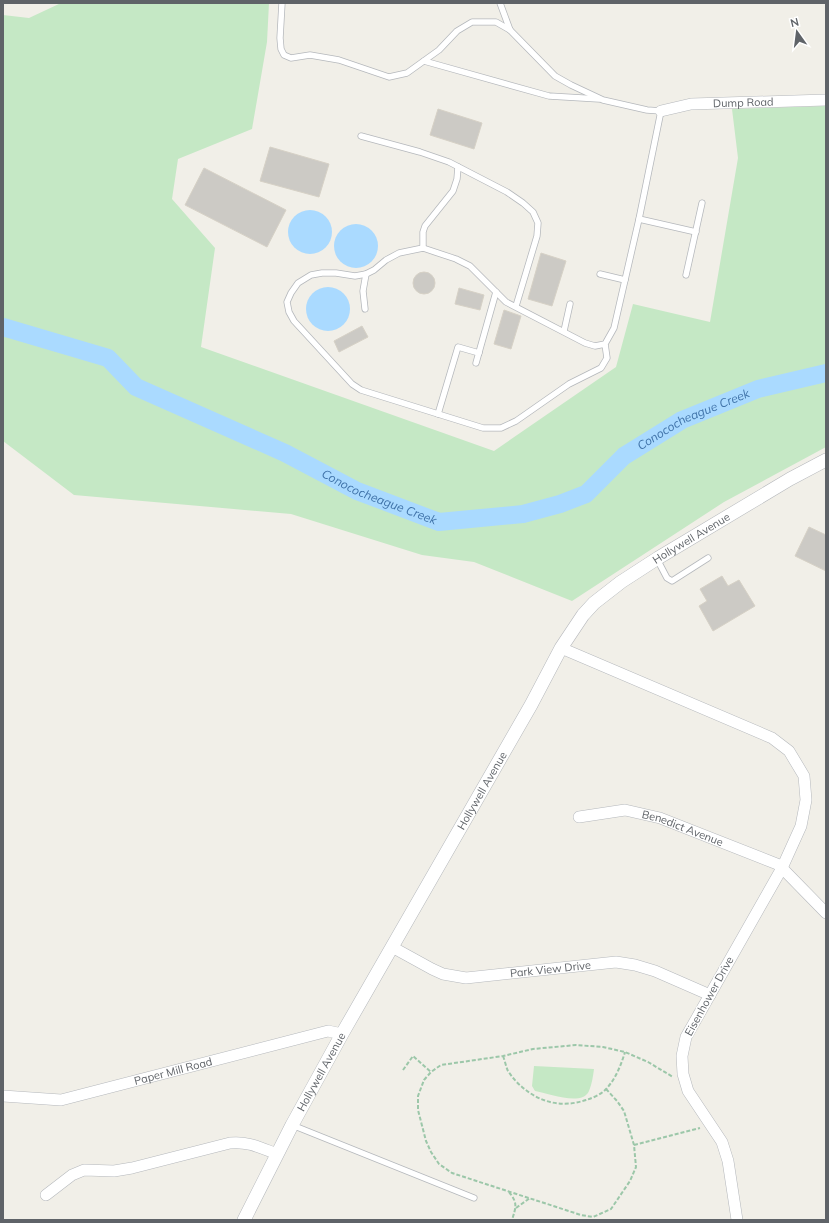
<svg xmlns="http://www.w3.org/2000/svg" width="829" height="1223" font-family="Mulish,sans-serif">
	<style>
		.green { fill: #c5e8c5 }
		.water { fill: #aadaff }
		.lines { fill: none; stroke-linecap: round; stroke-linejoin: round }
		.river { stroke: #aadaff; stroke-width: 18 }
		.building { fill: #cccac5; stroke: #d6d1c6 }
		.service-casing { stroke: #b5b8bc; stroke-width: 7 }
		.minor-casing { stroke: #b5b8bc; stroke-width: 12 }
		.tertiary-casing { stroke: #b5b8bc; stroke-width: 14 }
		.path { stroke: #9cc7a9; stroke-width: 2; stroke-dasharray: 4 2; stroke-linecap: butt }
		.service { stroke: #fff; stroke-width: 5.5 }
		.minor { stroke: #fff; stroke-width: 11 }
		.tertiary { stroke: #fff; stroke-width: 13 }
		.labels { text-anchor: middle; stroke-width: 3; stroke-linejoin: round; paint-order: stroke }
		.street-label { font-size: 11px; fill: #5f6368; stroke: #fff }
		.water-label { font-size: 12px; font-style: italic; fill: #4174aa; stroke: #fff }
	</style>
	<rect width="100%" height="100%" fill="#f1efe8"/>
	<!-- green -->
	<g class="green">
		<polygon points="61,3 269,3 267,42 252,129 178,159 172,199 215,248 201,347 494,451 616,367 633,304 710,322 738,158 732,109 826,106 826,447 724,502 572,601 474,562 422,555 291,514 74,495 3,441 3,15 29,18"/>
		<path d="M534,1066l60,3c-1,7 -2,15 -5,22 -7,16 -41,2 -54,0l-3,-5z"/>
	</g>
	<!-- water -->
	<g class="water">
		<circle cx="310" cy="232" r="22"/>
		<circle cx="356" cy="246" r="22"/>
		<circle cx="328" cy="309" r="22"/>
	</g>
	<g class="lines">
		<!-- river -->
		<path class="river" id="s1" d="M3,327l105,31 28,29 149,66 72,38 82,31 84,-8 37,-10 26,-10 38,-38 58,-36 76,-31 68,-16"/>
	</g>
	<!-- building -->
	<g class="building">
		<polygon points="438,109 482,123 474,149 430,135"/>
		<polygon points="270,147 329,164 319,197 260,181"/>
		<polygon points="204,168 286,210 267,247 185,205"/>
		<polygon points="541,253 566,261 552,306 528,299"/>
		<circle cx="424" cy="283" r="11"/>
		<polygon points="459,288 484,295 480,310 455,304"/>
		<polygon points="504,310 521,316 511,349 494,344"/>
		<polygon points="362,326 368,337 339,352 334,341"/>
		<polygon points="809,527 826,535 826,571 795,556"/>
		<polygon points="722,576 728,586 739,580 755,606 713,631 699,606 707,601 700,589"/>
	</g>
	<g class="lines">
		<!-- service casing -->
		<g class="service-casing">
			<g id="service">
				<polyline points="282,3 280,38 281,49 284,55 291,58 310,55 339,60 389,77 407,73 439,50 457,31 472,22 496,22 510,30"/>
				<polyline points="500,3 510,30 555,76 571,85 603,100 647,110 661,111 639,219 614,328 605,344 595,346 585,343 506,302 470,266 456,259 423,248 399,253 386,260 374,270 366,274 355,276 336,273 322,273 311,275 298,283 291,293 287,302 289,312 294,321 352,384 361,390 483,428 501,428 516,421 569,384 601,368 607,358 605,344"/>
				<polyline points="424,61 549,96 599,99"/>
				<polyline points="361,136 420,152 449,162 507,192 523,203 533,212 538,223 537,236 516,306"/>
				<polyline points="639,219 696,232"/>
				<polyline points="423,248 423,232 425,226 453,191 457,179 458,167"/>
				<polyline points="600,274 625,280"/>
				<polyline points="686,275 702,203"/>
				<polyline points="365,309 363,291 366,274"/>
				<polyline points="564,331 570,304"/>
				<polyline points="476,363 496,292"/>
				<polyline points="438,414 458,347 479,353"/>
				<polyline points="657,559 667,578 672,581 708,558"/>
				<polyline points="292,1125 474,1198"/>
			</g>
		</g>
		<!-- minor casing -->
		<g class="minor-casing">
			<g id="minor">
				<path id="s2" d="M661,111l30,-7 135,-4"/>
				<polyline points="561,648 772,738 789,751 804,776 806,800 801,826 782,868 686,1037 682,1056 683,1074 688,1091 722,1142 728,1161 737,1220"/>
				<path id="s3" d="M579,817l46,-7 35,8 117,46 5,4 44,45"/>
				<path id="s4" d="M392,947l40,22 11,5 23,4 150,-16 19,3 20,6 55,24"/>
				<path id="s5" d="M3,1096l58,4 267,-69 14,3"/>
				<path d="M46,1195l26,-20 12,-5 30,1 18,-3 98,-25c18,-2 31,5 47,11"/>
			</g>
		</g>
		<!-- tertiary casing -->
		<g class="tertiary-casing">
			<g id="tertiary">
				<path id="s6" d="M244,1220l48,-95 50,-91 189,-329 30,-57 22,-33 11,-12 27,-21 37,-24 132,-79 36,-19"/>
			</g>
		</g>
		<!-- path -->
		<g class="path">
			<path d="M503,1056c2,5 3,11 5,15 4,6 9,12 14,16 19,16 40,21 64,13 7,-2 16,-6 21,-12 9,-10 14,-23 18,-36"/>
			<polyline points="403,1070 413,1056 431,1072"/>
			<polyline points="606,1089 617,1101 624,1111 634,1145 636,1167 630,1181 611,1209 593,1217 581,1215 452,1173 439,1164 431,1152 426,1141 418,1110 418,1096 424,1080 431,1072 441,1065 503,1056 533,1049 576,1045 603,1047 625,1052 648,1062 673,1077"/>
			<polyline points="634,1145 700,1128"/>
			<path d="M509,1192c9,11 7,15 3,28"/>
			<polyline points="516,1208 530,1198"/>
		</g>
		<!-- service -->
		<use href="#service" class="service"/>
		<!-- minor -->
		<use href="#minor" class="minor"/>
		<!-- tertiary -->
		<use href="#tertiary" class="tertiary"/>
	</g>
	<g class="labels">
		<!-- street labels -->
		<g class="street-label">
			<text dy="4" stroke="none"><textPath href="#s2" startOffset="83">Dump Road</textPath></text>
			<text dy="4" stroke="none"><textPath href="#s6" startOffset="827">Hollywell Avenue</textPath></text>
			<text dy="4" stroke="none"><textPath href="#s6" startOffset="491">Hollywell Avenue</textPath></text>
			<text dy="4" stroke="none"><textPath href="#s3" startOffset="107">Benedict Avenue</textPath></text>
			<text dy="4" stroke="none"><textPath href="#s4" startOffset="166">Park View Drive</textPath></text>
			<text transform="translate(709 996) rotate(-61)" y="4">Eisenhower Drive</text>
			<text dy="4" stroke="none"><textPath href="#s5" startOffset="174">Paper Mill Road</textPath></text>
			<text dy="4" stroke="none"><textPath href="#s6" startOffset="167">Hollywell Avenue</textPath></text>
		</g>
		<!-- water labels -->
		<g class="water-label">
			<text dy="4" stroke="none"><textPath href="#s1" startOffset="765">Conococheague Creek</textPath></text>
			<text dy="4" stroke="none"><textPath href="#s1" startOffset="417">Conococheague Creek</textPath></text>
		</g>
	</g>
	<!-- border -->
	<rect width="829" height="1223" fill="none" stroke="#5f6368" stroke-width="8"/>
	<!-- north arrow -->
	<g transform="translate(797 32) rotate(346)" stroke="#ffffff" stroke-width="3" paint-order="stroke">
	<path d="M0-3L7 15L0 10L-7 15Z" fill="#5f6368"/>
	<text y="-6" font-size="11" font-weight="bold" text-anchor="middle" fill="#5f6368">N</text>
	</g>
</svg>
